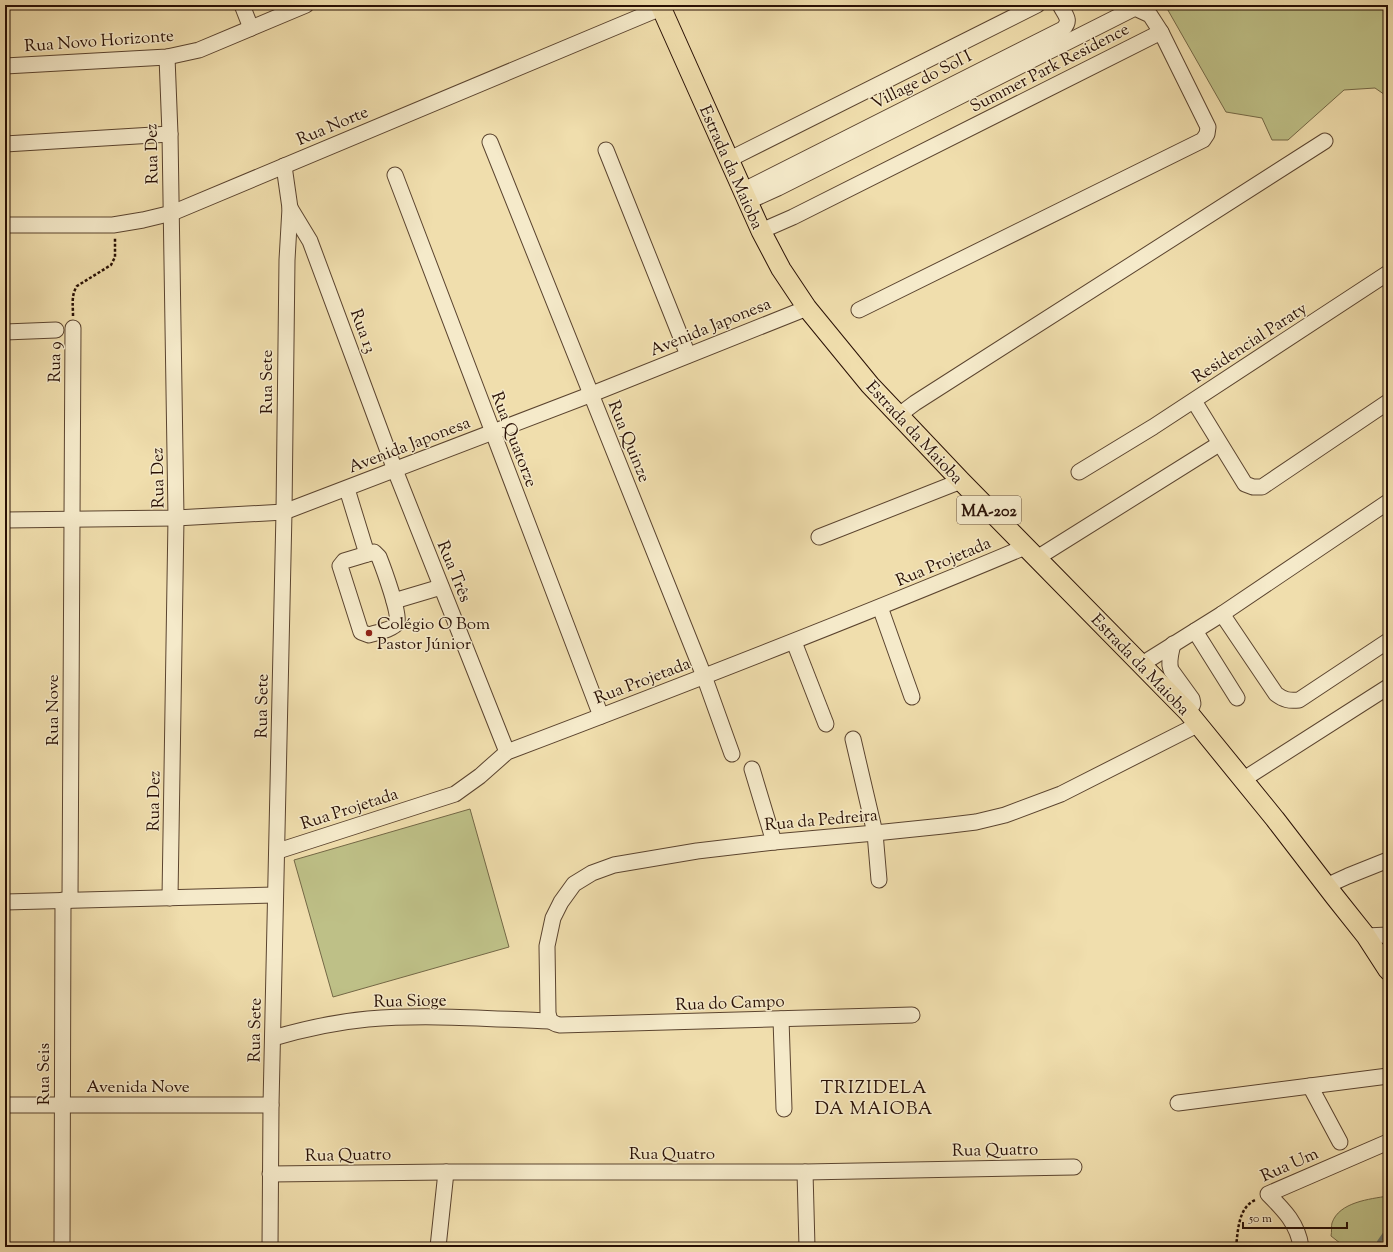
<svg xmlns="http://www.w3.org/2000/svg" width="1393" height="1252" font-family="'Sorts Mill Goudy',serif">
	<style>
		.green { fill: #bec087; stroke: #746846 }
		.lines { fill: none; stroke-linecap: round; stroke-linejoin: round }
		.stream { stroke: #6d776c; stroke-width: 4 }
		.minor-casing { stroke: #5b442f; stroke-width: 17 }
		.major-casing { stroke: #291005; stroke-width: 21 }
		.path { stroke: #291005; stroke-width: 2.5; stroke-dasharray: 3 2; stroke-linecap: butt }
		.minor { stroke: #f5eaca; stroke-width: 15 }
		.major { stroke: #f0dead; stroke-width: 19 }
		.poi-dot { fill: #8f2418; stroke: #f5eaca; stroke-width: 1.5 }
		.labels { text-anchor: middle; stroke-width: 3; stroke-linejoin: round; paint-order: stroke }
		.shield { fill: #f5eaca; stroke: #665140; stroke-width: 1 }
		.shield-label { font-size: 16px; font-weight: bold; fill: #291005 }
		.street-label { font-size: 17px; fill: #291005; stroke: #f5eaca }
		.poi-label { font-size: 17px; fill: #291005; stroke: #f5eaca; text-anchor: start }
		.neighbourhood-label { font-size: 18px; letter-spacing: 1px; fill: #291005; stroke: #f5eaca }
	</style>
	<rect width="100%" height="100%" fill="#f0dead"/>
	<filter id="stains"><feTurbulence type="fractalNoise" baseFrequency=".005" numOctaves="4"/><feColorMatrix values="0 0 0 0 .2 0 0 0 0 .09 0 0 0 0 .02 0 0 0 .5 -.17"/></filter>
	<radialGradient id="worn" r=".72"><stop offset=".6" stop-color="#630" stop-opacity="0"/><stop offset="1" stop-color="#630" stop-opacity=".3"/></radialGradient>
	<!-- green -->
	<g class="green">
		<polygon points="1165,5 1388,5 1388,97 1375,88 1344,90 1288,140 1272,140 1262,118 1226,112"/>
		<polygon points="470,809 509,947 333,997 294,860"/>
		<path d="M1388,1196v51h-43l-14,-11c1,-4 0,-10 1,-13 7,-21 38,-24 56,-27z"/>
	</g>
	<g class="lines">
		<!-- stream -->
		<polyline class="stream" points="1378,1247 1379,1242 1388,1229"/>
		<!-- minor casing -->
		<g class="minor-casing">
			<g id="minor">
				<polyline points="242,5 251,28"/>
				<polyline points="167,57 170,134 176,518 170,898"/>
				<polyline points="5,66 167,57 199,50 306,5"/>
				<polyline points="490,142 704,676 732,754"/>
				<polyline points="5,144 170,134"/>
				<polyline points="606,150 688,355"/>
				<polyline points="728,160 1037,5"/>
				<polyline points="395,175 601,716"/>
				<path d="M742,191l321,-162c9,-9 2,-14 -3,-24"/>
				<polyline points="747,202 778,188 1135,8 1150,15 1161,32"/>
				<polyline points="290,208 310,241 395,470 507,752"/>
				<polyline points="5,225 113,225 143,220 172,213 661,8"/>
				<polyline points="761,231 793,217 1161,32 1208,127 1207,134 1203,140 859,310"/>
				<polyline points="5,332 56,330"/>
				<polyline points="1194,401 1245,484 1253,487 1262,487 1388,402"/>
				<polyline points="899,415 915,403 1325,141"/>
				<polyline points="1079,472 1153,427 1388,273"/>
				<polyline points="347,489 367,554"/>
				<polyline points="5,520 176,518 284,512 592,394 807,308"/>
				<polyline points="819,537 961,481"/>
				<path d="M374,552l5,5c4,10 22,59 18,66 -3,6 -22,10 -28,12l-8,-3 -21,-66 4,-5z"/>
				<polyline points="1037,558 1219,444"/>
				<polyline points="394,601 441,587"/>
				<polyline points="880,607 912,697"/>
				<path d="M1222,614l54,80c8,6 13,7 23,6l89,-59"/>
				<polyline points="1195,631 1237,698"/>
				<polyline points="794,642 826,724"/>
				<path d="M1173,644c-2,9 -5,17 -2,26l21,29 1,5 -5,8"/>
				<polyline points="1142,664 1222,614 1388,502"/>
				<polyline points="853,739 875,833 879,880"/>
				<polyline points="752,769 774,842"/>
				<polyline points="1244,779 1388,687"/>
				<path d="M278,851l177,-57 25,-18 27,-24c174,-66 347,-133 518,-205"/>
				<polyline points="1326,886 1348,876 1388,860"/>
				<polyline points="70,900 73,328"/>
				<polyline points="5,902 275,895"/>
				<polyline points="1366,936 1388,935"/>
				<polyline points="781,1019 784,1109"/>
				<polyline points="550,1021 548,1013 547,946 553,918 561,902 574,884 592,873 614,865 697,851 774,842 875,833 943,826 976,822 1005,815 1061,794 1199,724"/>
				<path d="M273,1038c31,-9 63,-16 95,-19 61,-5 122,0 182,2l6,3 4,1 352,-10"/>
				<polyline points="1310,1086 1340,1142"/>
				<polyline points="1178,1103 1388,1076"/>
				<polyline points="5,1105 271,1105"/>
				<polyline points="805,1172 807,1247"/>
				<polyline points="270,1174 446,1172 805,1172 1074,1167"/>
				<polyline points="62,1247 63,900"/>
				<polyline points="270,1247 271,1105 284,512 287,260 290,208 284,166"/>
				<polyline points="438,1247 446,1172"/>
				<path d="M1301,1247c-3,-23 -17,-37 -33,-53l120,-52"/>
			</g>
		</g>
		<!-- major casing -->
		<g class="major-casing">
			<polyline id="major" points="660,5 761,231 781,269 807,308 870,385 961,481 1188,712 1275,819 1335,897 1366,936 1388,970"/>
		</g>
		<!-- path -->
		<g class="path">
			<path d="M73,316c0,-11 -2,-21 4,-30l34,-21 4,-8v-19"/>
			<path d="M1236,1247c2,-16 2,-39 19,-47"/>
		</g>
		<!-- minor -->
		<use href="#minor" class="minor"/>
		<!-- major -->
		<use href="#major" class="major"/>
	</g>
	<!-- markers -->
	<circle class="poi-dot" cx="369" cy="633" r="4"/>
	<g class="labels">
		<!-- shield labels -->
		<rect class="shield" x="957" y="496" width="64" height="28" rx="3"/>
		<g class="shield-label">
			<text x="989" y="516">MA-202</text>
		</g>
		<!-- street labels -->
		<g class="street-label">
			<text transform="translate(99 40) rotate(-4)" y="6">Rua Novo Horizonte</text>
			<text transform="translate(1049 67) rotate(-27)" y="6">Summer Park Residence</text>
			<text transform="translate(921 79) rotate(-27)" y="6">Village do Sol I</text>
			<text transform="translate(332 125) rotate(-23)" y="6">Rua Norte</text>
			<text transform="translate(151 154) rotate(-91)" y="6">Rua Dez</text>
			<text transform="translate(732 167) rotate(66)" y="6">Estrada da Maioba</text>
			<text transform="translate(710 326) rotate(-22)" y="6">Avenida Japonesa</text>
			<text transform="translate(364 331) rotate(70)" y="6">Rua 13</text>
			<text transform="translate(1249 342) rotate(-33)" y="6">Residencial Paraty</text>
			<text transform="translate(54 362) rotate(-89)" y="6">Rua 9</text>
			<text transform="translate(266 382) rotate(-90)" y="6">Rua Sete</text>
			<text transform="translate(915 432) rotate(47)" y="6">Estrada da Maioba</text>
			<text transform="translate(515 439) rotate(69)" y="6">Rua Quatorze</text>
			<text transform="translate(630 441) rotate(68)" y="6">Rua Quinze</text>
			<text transform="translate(409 444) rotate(-21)" y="6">Avenida Japonesa</text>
			<text transform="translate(157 478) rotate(-91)" y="6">Rua Dez</text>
			<text transform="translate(943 561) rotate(-23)" y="6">Rua Projetada</text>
			<text transform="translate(455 571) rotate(68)" y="6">Rua Três</text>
			<text transform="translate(1141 664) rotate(46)" y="6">Estrada da Maioba</text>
			<text transform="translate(642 680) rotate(-21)" y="6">Rua Projetada</text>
			<text transform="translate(261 706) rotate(-89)" y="6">Rua Sete</text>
			<text transform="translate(52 710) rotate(-90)" y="6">Rua Nove</text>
			<text transform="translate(153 801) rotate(-89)" y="6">Rua Dez</text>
			<text transform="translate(349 808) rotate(-18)" y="6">Rua Projetada</text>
			<text transform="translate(821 819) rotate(-5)" y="6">Rua da Pedreira</text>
			<text transform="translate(410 1000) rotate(-1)" y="6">Rua Sioge</text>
			<text transform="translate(730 1002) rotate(-2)" y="6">Rua do Campo</text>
			<text transform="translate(254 1030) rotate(-89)" y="6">Rua Sete</text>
			<text transform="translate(43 1074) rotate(-90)" y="6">Rua Seis</text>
			<text x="138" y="1092">Avenida Nove</text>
			<text transform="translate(995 1149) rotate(-1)" y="6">Rua Quatro</text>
			<text x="672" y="1159">Rua Quatro</text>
			<text transform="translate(348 1154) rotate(-1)" y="6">Rua Quatro</text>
			<text transform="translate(1289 1164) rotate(-24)" y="6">Rua Um</text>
		</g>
		<!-- poi labels -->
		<g class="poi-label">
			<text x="377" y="629">Colégio O Bom<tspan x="377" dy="20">Pastor Júnior</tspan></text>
		</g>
		<!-- neighbourhood labels -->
		<g class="neighbourhood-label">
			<text x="874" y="1093">TRIZIDELA<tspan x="874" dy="21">DA MAIOBA</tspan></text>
		</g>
	</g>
	<!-- margin -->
	<rect width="1393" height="1252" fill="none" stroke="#f0dead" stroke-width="20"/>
	<rect x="6" y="6" width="1381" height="1240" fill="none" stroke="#291005" stroke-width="2"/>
	<rect x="10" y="10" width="1373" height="1232" fill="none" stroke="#291005"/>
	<!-- scale -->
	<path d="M1243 1222v6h104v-6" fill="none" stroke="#291005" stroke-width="2"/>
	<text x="1249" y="1222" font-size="12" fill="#291005" stroke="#f5eaca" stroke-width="3" paint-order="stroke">50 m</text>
	<rect width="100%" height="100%" filter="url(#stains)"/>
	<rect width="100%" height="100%" fill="url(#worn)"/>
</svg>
